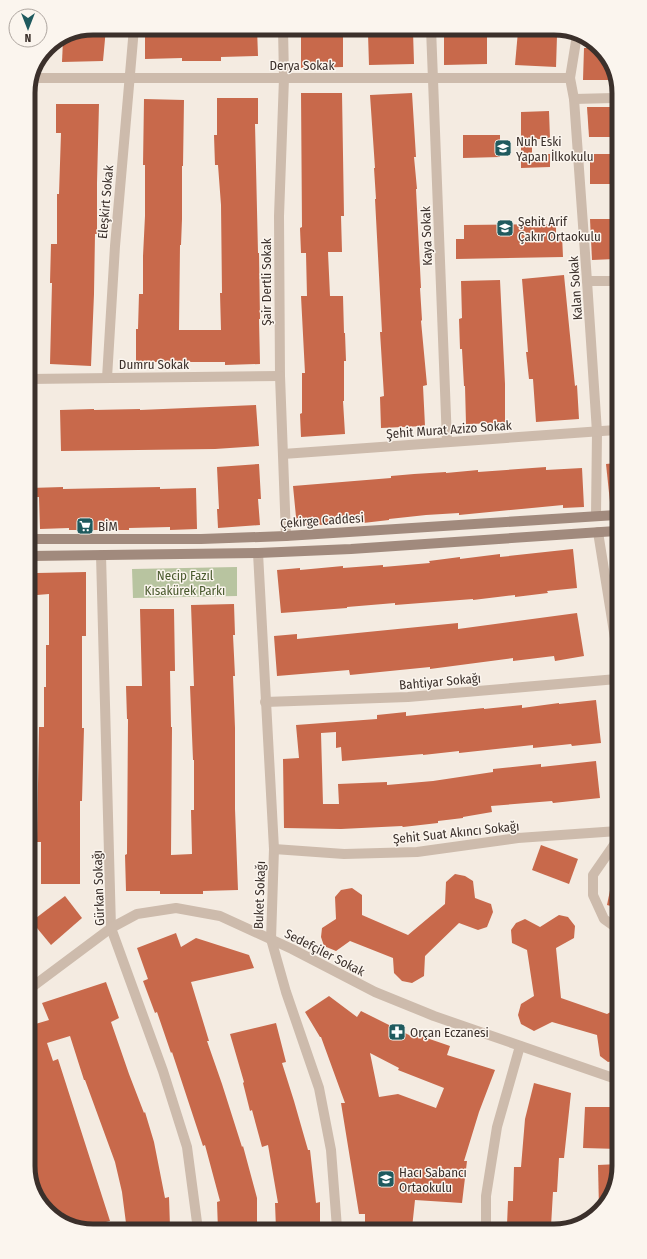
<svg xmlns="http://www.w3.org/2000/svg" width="647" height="1259" font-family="'Fira Sans Condensed',sans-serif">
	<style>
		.green { fill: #b8c4a0 }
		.building { fill: #c8694b; fill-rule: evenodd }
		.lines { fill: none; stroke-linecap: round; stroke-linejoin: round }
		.minor { stroke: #cdbbac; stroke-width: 10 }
		.secondary { stroke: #a18a7d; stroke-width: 10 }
		.primary { stroke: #7d675c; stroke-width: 10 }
		.labels { text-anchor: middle; stroke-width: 3; stroke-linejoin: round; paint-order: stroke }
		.street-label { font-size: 13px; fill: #3b302b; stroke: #fbf5ee }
		.poi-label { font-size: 13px; fill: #3b302b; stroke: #fbf5ee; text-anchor: start }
		.park-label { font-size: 13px; fill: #4a5a2e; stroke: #fbf5ee }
		.rim { fill: none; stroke: #3b302b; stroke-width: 5 }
	</style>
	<rect width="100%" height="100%" fill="#f4ebe1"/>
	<!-- green -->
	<polygon class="green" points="237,567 237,596 133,598 132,569"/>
	<!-- building -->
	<g class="building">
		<polygon points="93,28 106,28 103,61 62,62 63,40"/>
		<polygon points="145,28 257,28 258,56 221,57 221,61 182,61 182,58 145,59"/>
		<polygon points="518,31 557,35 556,67 515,65"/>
		<polygon points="413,32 414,64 369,65 368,34"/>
		<polygon points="301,34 343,34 343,67 301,68"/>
		<polygon points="444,36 487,36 487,64 444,65"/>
		<polygon points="588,39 594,41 614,68 614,80 583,80 584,48 588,48"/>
		<polygon points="301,93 342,93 344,216 341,216 342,252 328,252 330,296 343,296 344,333 345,333 346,361 344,361 344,401 343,401 345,434 301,437 300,414 302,413 302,373 305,373 301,296 307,296 306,253 301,253 300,228 302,227"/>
		<polygon points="412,93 416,157 414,157 417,189 416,189 421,288 420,288 422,320 421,321 427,385 423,386 425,426 381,428 380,397 384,396 380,332 382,332 375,199 376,199 374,168 375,168 370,95"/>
		<polygon points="217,98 258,98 258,124 255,124 258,253 259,253 260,319 259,319 260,364 225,365 225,362 136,362 136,329 138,329 139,294 143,294 143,256 145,216 145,165 143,165 144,99 184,100 183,166 182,166 182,219 181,245 180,245 179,330 221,330 220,293 222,293 221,205 218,165 215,165 214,135 217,135"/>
		<polygon points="56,104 99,104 97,183 97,234 95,234 94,294 91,366 50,364 52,283 50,283 51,244 57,244 57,194 59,194 61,133 56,133"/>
		<polygon points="587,107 614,107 614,137 589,137"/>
		<polygon points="549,111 550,139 532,139 532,154 550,154 550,167 521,168 521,112"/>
		<polygon points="463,135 500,135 500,157 463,158"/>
		<rect x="590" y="154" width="25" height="30"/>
		<polygon points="590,219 615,219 615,259 592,260"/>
		<polygon points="556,224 556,235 562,235 563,257 456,259 456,239 464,239 464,225"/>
		<polygon points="564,275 575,386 577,385 579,419 536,422 533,379 529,379 526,352 528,352 522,279"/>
		<polygon points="500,280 505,384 505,423 466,424 465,386 464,386 462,349 460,349 459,319 462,318 461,281"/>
		<polygon points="256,405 259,446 215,449 61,451 60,410 94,409 94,410 140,409 140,410"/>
		<polygon points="616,463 616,502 610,502 606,464"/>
		<polygon points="259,464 261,499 258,499 260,525 218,528 217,509 219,509 217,467"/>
		<polygon points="546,467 546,470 582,468 584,507 563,508 563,505 459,515 459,513 426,515 389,519 389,520 363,523 363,521 297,527 293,486 391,478 391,476 414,474 446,472 446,473 478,470 478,472"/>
		<polygon points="63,487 63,489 160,487 160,489 196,488 197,529 170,530 170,527 129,528 129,530 69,530 69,528 40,529 39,497 30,497 30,488"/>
		<polygon points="573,549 577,588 547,591 548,593 515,597 515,595 473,600 473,599 395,605 395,603 347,607 347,608 281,613 277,570 300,568 300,570 343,566 343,568 383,565 383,567 430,563 429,561 460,557 460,559 500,554 500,557"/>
		<polygon points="86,572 86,636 82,636 82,728 84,728 82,801 80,801 80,884 41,884 41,842 37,842 39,727 44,727 44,687 46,687 46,645 49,645 49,594 37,595 37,573"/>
		<polygon points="234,604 235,635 233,635 235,676 233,676 235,728 235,809 238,890 203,891 203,894 160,894 160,891 126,891 125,855 127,854 128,719 127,719 126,686 142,686 140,609 174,609 175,671 170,671 171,727 172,727 171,855 192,854 191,810 194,810 194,760 193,760 190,686 194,686 191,605"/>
		<polygon points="577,613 584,656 555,661 554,656 513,661 513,658 430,669 430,667 350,675 349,670 277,676 274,636 297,634 297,639 458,623 458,629"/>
		<polygon points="596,700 601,743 572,746 571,744 533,748 533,745 459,753 459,751 423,755 423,754 342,761 341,747 336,748 336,732 321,733 323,804 339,804 338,784 387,782 387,785 433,781 493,772 493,769 541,764 541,767 596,761 600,798 553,803 552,801 491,806 492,812 463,817 463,818 438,821 438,823 403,827 402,826 341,829 284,828 283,759 299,758 296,725 377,719 377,715 406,712 406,716 484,708 484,709 522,705 522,708 559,703 559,704"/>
		<polygon points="541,845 578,859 569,884 532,870"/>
		<polygon points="614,871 618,871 618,908 607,905"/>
		<polygon points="455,874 465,876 473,881 475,898 491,904 493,912 487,927 478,930 459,923 425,956 424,976 412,983 402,981 394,973 393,958 350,941 336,951 324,946 321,937 322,928 336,919 335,897 341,890 352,888 362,895 362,915 408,935 445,904 446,882"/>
		<polygon points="65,896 82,918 51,945 32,922 32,921"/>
		<polygon points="559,915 568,917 575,926 574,938 556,948 561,998 607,1014 618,1008 619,1060 608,1062 600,1056 597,1035 552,1022 534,1031 521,1024 518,1015 521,1004 534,996 527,950 512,943 511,930 516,923 525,919 540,927"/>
		<polygon points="176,933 181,947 196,938 249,955 254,968 191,982 209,1041 207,1041 222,1084 242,1147 243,1146 257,1198 257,1229 218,1230 217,1202 220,1201 205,1145 203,1146 172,1052 171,1053 157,1012 155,1013 143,981 148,979 137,948"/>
		<polygon points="106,982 119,1018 111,1022 129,1074 144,1113 145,1112 154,1142 165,1198 169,1197 170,1227 144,1230 127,1231 122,1192 115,1162 85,1080 84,1080 70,1036 47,1043 53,1061 58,1059 110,1221 81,1228 65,1222 62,1212 51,1215 39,1199 41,1193 39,1184 37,1180 33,1179 32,1025 49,1020 42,1003"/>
		<path d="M329,996l28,21 4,-6 52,26 2,-3 35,12 -3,9 48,15 -16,42 -15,49h3l-5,42 -47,-3 -3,28h-47v-14h-6l-18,-111h4l-24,-66h-1l-15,-25zM370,1053l29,15 -1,2 46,18 -8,20 -38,-14 -19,3z"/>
		<polygon points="276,1023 286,1062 282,1063 294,1101 308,1150 310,1150 316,1203 320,1202 320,1229 276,1229 275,1203 278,1203 268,1145 262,1147 252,1110 250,1111 243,1083 244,1082 230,1034"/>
		<polygon points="534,1083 571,1093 564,1158 559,1158 557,1192 553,1192 551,1226 507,1225 508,1201 513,1201 514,1167 521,1167 525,1119"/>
		<polygon points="585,1107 614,1107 614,1122 619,1122 619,1149 583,1148"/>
		<polygon points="619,1164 608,1202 599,1209 598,1165"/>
	</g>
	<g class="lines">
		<!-- minor -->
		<g class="minor">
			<polyline points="283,28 284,78 279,216 280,376 286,536"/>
			<polyline points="431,28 447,442"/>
			<polyline points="577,35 570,78 574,99 587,281 597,432 596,516"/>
			<polyline points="33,78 570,78"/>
			<polyline points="574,99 614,98"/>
			<polyline points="587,281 615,281"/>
			<polyline points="107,378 115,246 134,28"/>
			<polyline points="29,379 280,376"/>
			<polyline points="283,454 616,430"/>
			<polyline points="598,532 617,651"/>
			<polyline points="258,553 274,849 271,939 286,992 319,1088 331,1150 337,1228"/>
			<polyline points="101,555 111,928 163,1071 187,1147 198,1230"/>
			<polyline points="265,702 408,697 617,679"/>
			<polyline points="618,839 593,875 593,895 604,919 618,929"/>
			<polyline points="274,849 344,854 417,852 518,838 618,831"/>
			<polyline points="32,987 111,928 137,914 176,908 220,916 292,949 375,992 434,1016 619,1080"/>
			<polyline points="486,1227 486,1196 497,1127 520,1046"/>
		</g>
		<!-- secondary -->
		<g class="secondary">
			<polyline points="30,539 201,539 286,536 616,515"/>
			<polyline points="30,556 258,553 351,549 616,531"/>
		</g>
		<!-- primary -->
		<polyline class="primary" points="33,1185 35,1194"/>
	</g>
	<!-- icons -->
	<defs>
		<g id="school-square" transform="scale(0.9)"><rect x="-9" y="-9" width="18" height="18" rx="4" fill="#1f5a5e" stroke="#fbf5ee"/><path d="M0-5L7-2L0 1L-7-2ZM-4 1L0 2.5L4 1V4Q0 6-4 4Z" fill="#fff"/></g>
		<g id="supermarket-square" transform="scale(0.9)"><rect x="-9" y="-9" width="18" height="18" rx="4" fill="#1f5a5e" stroke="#fbf5ee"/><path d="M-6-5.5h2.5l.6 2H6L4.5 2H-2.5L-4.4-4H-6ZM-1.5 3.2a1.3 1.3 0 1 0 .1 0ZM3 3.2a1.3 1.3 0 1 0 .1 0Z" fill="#fff"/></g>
		<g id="pharmacy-square" transform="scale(0.9)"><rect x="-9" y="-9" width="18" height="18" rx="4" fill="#1f5a5e" stroke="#fbf5ee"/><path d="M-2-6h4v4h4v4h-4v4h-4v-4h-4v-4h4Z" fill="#fff"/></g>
	</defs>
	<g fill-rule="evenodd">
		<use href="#school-square" x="503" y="148"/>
		<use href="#school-square" x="505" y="228"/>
		<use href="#supermarket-square" x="85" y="526"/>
		<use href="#pharmacy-square" x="397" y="1032"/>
		<use href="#school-square" x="386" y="1179"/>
	</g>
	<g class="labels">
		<!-- street labels -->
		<g class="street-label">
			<text x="302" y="70">Derya Sokak</text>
			<text transform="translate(105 202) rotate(-85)" y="5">Eleşkirt Sokak</text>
			<text transform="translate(426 236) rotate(-92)" y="5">Kaya Sokak</text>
			<text transform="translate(266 282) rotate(-90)" y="5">Şair Dertli Sokak</text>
			<text transform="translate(575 288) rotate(-94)" y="5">Kalan Sokak</text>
			<text x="154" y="369">Dumru Sokak</text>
			<text transform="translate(449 429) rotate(-4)" y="5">Şehit Murat Azizo Sokak</text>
			<text transform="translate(322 520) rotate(-4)" y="5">Çekirge Caddesi</text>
			<text transform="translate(440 681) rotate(-5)" y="5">Bahtiyar Sokağı</text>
			<text transform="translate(456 832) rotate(-6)" y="5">Şehit Suat Akıncı Sokağı</text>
			<text transform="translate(98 888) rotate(-92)" y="5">Gürkan Sokağı</text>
			<text transform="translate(259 895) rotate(-88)" y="5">Buket Sokağı</text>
			<text transform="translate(325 952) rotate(27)" y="5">Sedefçiler Sokak</text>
		</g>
		<!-- poi labels -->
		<g class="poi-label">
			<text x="516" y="146">Nuh Eski<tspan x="516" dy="15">Yapan İlkokulu</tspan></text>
			<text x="518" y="226">Şehit Arif<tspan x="518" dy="15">Çakır Ortaokulu</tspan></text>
			<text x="98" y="531">BİM</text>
			<text x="410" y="1037">Orçan Eczanesi</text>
			<text x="399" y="1177">Hacı Sabancı<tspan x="399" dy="15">Ortaokulu</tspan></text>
		</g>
		<!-- park labels -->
		<g class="park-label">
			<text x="185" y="580">Necip Fazıl<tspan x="185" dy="15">Kısakürek Parkı</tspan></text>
		</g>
	</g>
	<!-- crop -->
	<path d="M0 0H647V1259H0ZM93 35H554A58 58 0 0 1 612 93V1166A58 58 0 0 1 554 1224H93A58 58 0 0 1 35 1166V93A58 58 0 0 1 93 35Z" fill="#fbf5ee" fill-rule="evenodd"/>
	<path class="rim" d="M93 35H554A58 58 0 0 1 612 93V1166A58 58 0 0 1 554 1224H93A58 58 0 0 1 35 1166V93A58 58 0 0 1 93 35Z"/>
	<!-- north arrow -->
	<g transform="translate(28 28) rotate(180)"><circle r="19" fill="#fbf5ee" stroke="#aea6a0"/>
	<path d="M0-3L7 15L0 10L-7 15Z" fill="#1f5a5e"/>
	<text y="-6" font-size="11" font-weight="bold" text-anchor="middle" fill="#3b302b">N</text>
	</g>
</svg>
